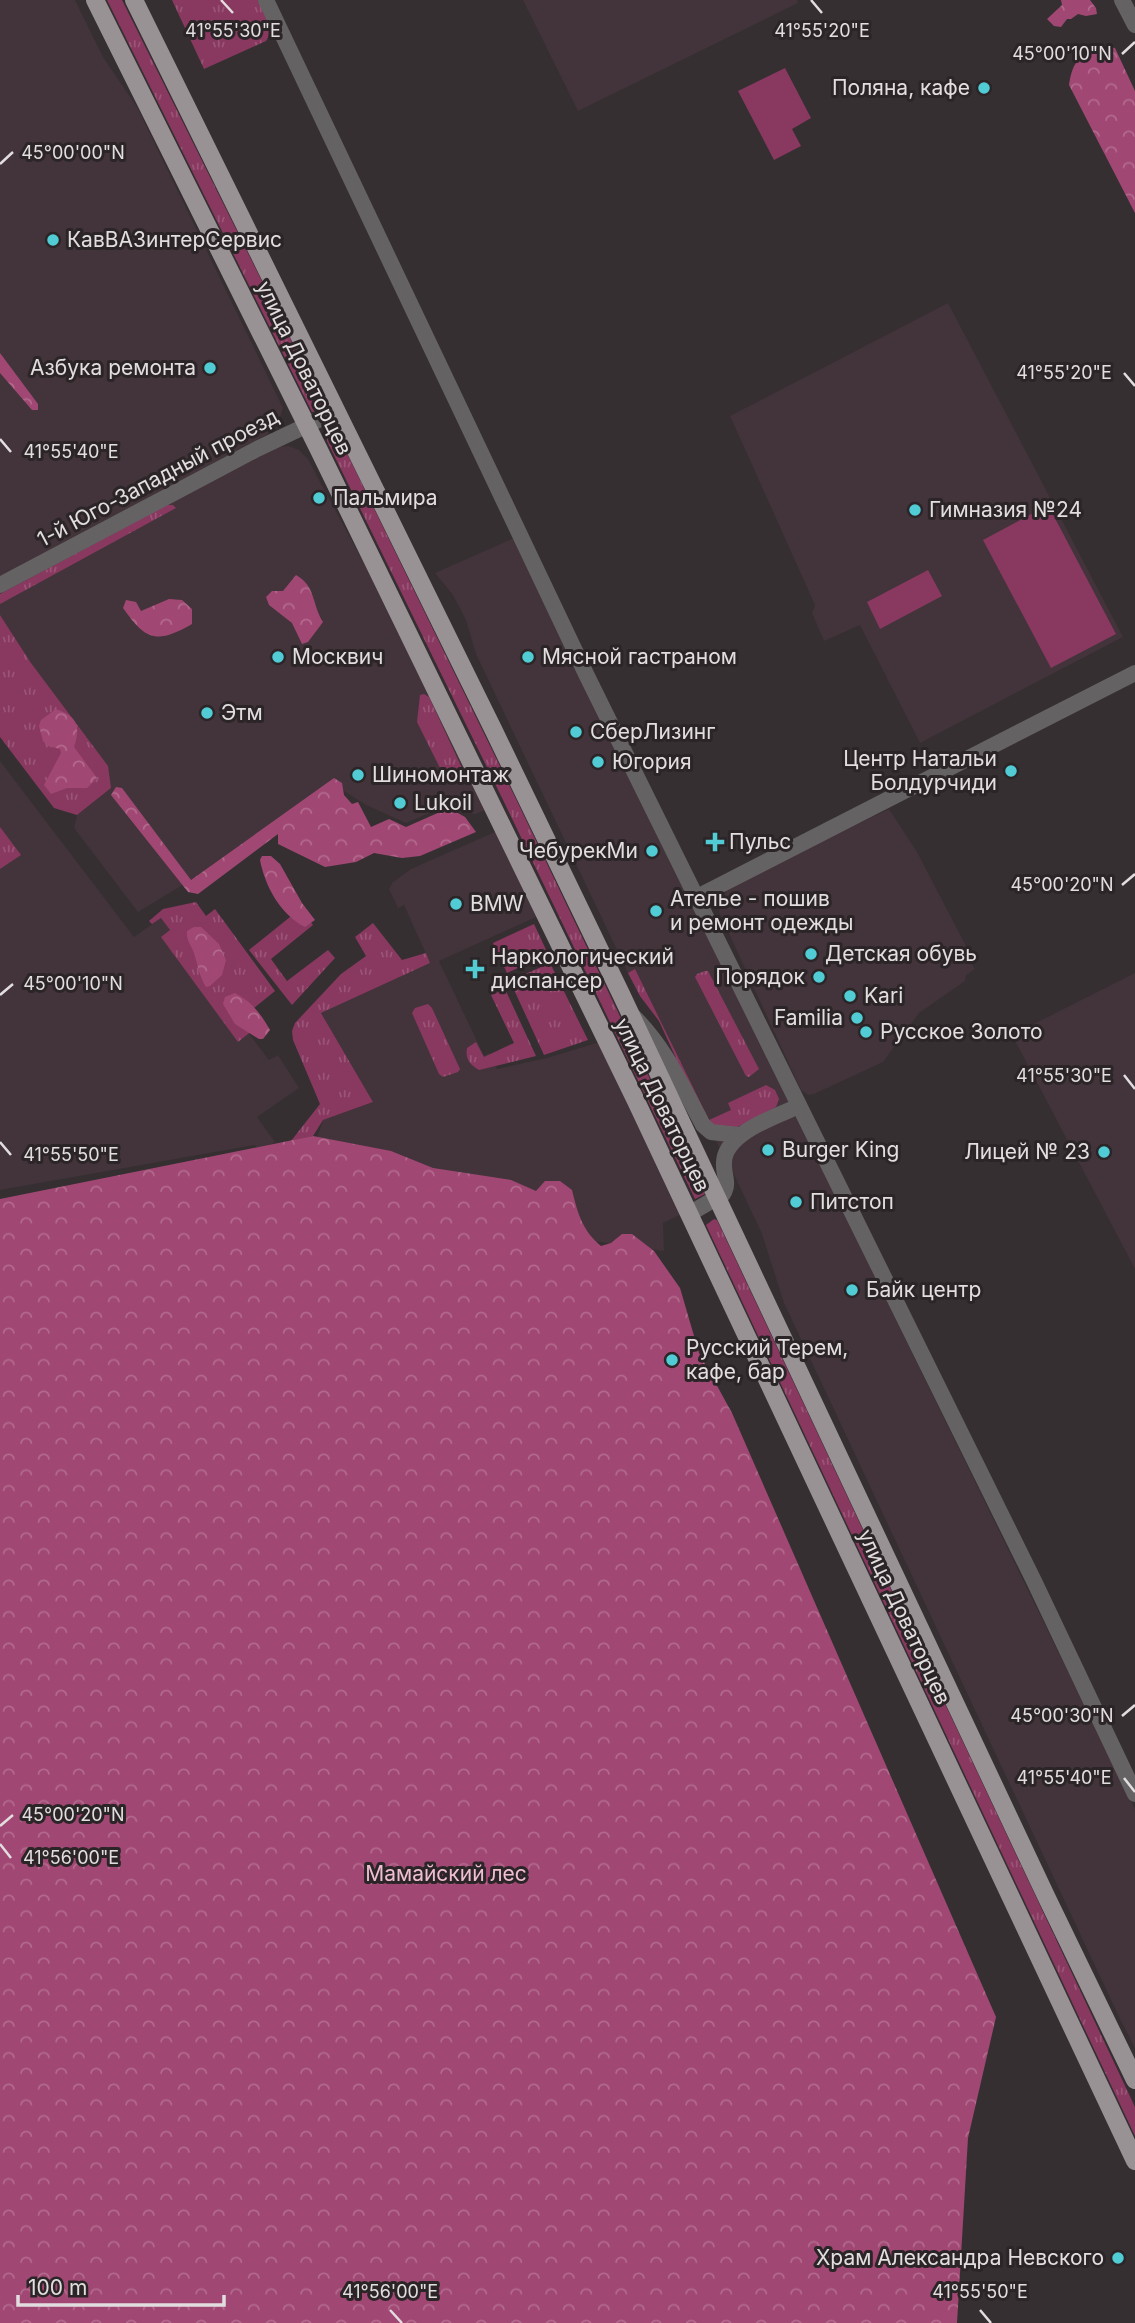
<svg xmlns="http://www.w3.org/2000/svg" width="1135" height="2323" font-family="Inter,sans-serif">
	<style>
		.built { fill: #42343a }
		.grass { fill: url(#grass-tufts) }
		.forest { fill: url(#forest-crowns) }
		.green { fill: #893860 }
		.lines { fill: none; stroke-linecap: round; stroke-linejoin: round }
		.minor { stroke: #656263; stroke-width: 16 }
		.major { stroke: #999295; stroke-width: 18 }
		.ticks { fill: none; stroke: #e2dddf; stroke-width: 2.5 }
		.poi-dot { fill: #51ccd5; stroke: #2b2527; stroke-width: 2.5 }
		.labels { text-anchor: middle; stroke-width: 6; stroke-linejoin: round; paint-order: stroke }
		.poi-label { font-size: 21px; fill: #e2dddf; stroke: #2b2527; text-anchor: start }
		.street-label { font-size: 21px; fill: #e2dddf; stroke: #2b2527 }
		.park-label { font-size: 21px; fill: #f0bed3; stroke: #2b2527 }
		.ticks-label { font-size: 18px; text-anchor: middle; fill: #e2dddf; stroke: #2b2527; stroke-width: 6; stroke-linejoin: round; paint-order: stroke }
	</style>
	<defs>
		<pattern id="grass-tufts" width="24" height="20" patternUnits="userSpaceOnUse" patternTransform="scale(1.75)"><rect width="24" height="20" fill="#893860"/><path d="M3 7l-1-3M5 7V3M7 7l1-3M15 17l-1-3M17 17v-4M19 17l1-3" fill="none" stroke="#995476"/></pattern>
		<pattern id="forest-crowns" width="20" height="18" patternUnits="userSpaceOnUse" patternTransform="scale(1.75)"><rect width="20" height="18" fill="#a14773"/><path d="M2 6a3 3 0 1 1 6 0M12 15a3 3 0 1 1 6 0" fill="none" stroke="#b26a8d"/></pattern>
	</defs>
	<rect width="100%" height="100%" fill="#352f31"/>
	<!-- built -->
	<g class="built">
		<polygon points="0,0 75,0 103,57 137,107 283,408 278,423 266,435 0,577"/>
		<polygon points="523,0 797,0 798,3 578,111"/>
		<polygon points="948,303 1123,637 920,743 860,625 824,641 812,613 815,605 730,416"/>
		<polygon points="289,446 299,450 308,459 319,480 379,591 484,810 476,814 436,810 406,823 366,805 330,782 191,880 138,912 74,828 77,815 111,788 0,615 0,594 277,447"/>
		<polygon points="514,538 1135,1809 1135,2048 1120,2019 792,1320 784,1303 762,1234 732,1170 704,1119 659,1021 640,996 628,973 476,654 466,620 453,595 435,573"/>
		<polygon points="0,761 134,937 161,918 269,1060 278,1055 299,1088 257,1117 275,1142 260,1152 255,1145 0,1190"/>
		<polygon points="889,809 917,852 966,946 966,955 975,969 966,975 965,981 919,1013 883,1062 814,1094 808,1095 801,1090 719,912 722,900 729,886"/>
		<polygon points="497,831 536,917 439,961 484,1056 489,1053 497,1069 547,1058 600,1042 682,1214 663,1223 664,1251 585,1240 309,1162 323,1120 373,1102 321,1013 430,963 404,905 398,908 389,889 393,882 411,869"/>
		<polygon points="1135,973 1135,1269 1012,1035"/>
	</g>
	<!-- grass -->
	<g class="grass">
		<polygon points="107,0 122,0 324,406 323,409 312,412"/>
		<path d="M172,0h86c6,13 17,27 8,41l-62,28z"/>
		<polygon points="335,434 338,435 516,799 705,1194 695,1199 505,804 327,441 327,438"/>
		<polygon points="167,505 173,505 176,508 0,604 0,594"/>
		<polygon points="0,615 31,663 108,766 111,788 77,815 54,808 0,737"/>
		<polygon points="424,694 429,697 467,779 465,781 446,776 442,772 417,722 420,695"/>
		<polygon points="0,827 21,855 0,869"/>
		<polygon points="196,902 206,916 215,909 275,991 254,1008 263,1022 238,1042 161,937 170,930 161,918 152,924 149,921 163,909"/>
		<polygon points="300,909 313,925 271,959 287,981 328,950 335,958 292,1005 249,950"/>
		<polygon points="373,923 402,960 426,953 430,963 321,1013 373,1102 323,1120 313,1136 291,1141 320,1104 293,1040 292,1031 295,1023 341,974 366,956 355,937"/>
		<polygon points="534,924 548,954 507,973 493,943"/>
		<polygon points="550,963 588,1040 544,1055 510,981"/>
		<polygon points="635,969 709,1120 731,1110 728,1103 766,1085 775,1090 779,1099 776,1107 730,1131 721,1130 704,1119 659,1021 640,996 628,973"/>
		<polygon points="705,971 708,971 759,1069 749,1077 746,1076 695,977 697,974"/>
		<path d="M505,989l31,67 -57,14c-9,-5 -14,-11 -12,-22l9,-6 8,15 30,-14 -23,-48z"/>
		<polygon points="428,1004 432,1008 460,1069 458,1072 443,1077 439,1074 412,1013 415,1008"/>
		<polygon points="714,1219 717,1220 1135,2107 1135,2136 706,1225"/>
	</g>
	<!-- forest -->
	<g class="forest">
		<polygon points="1061,0 1090,0 1096,8 1097,14 1086,16 1078,14 1071,19 1067,19 1061,27 1054,26 1047,19 1062,5"/>
		<path d="M1102,45l13,3 20,43v122l-66,-128c4,-26 11,-28 33,-40z"/>
		<polygon points="0,353 38,404 38,410 32,410 0,373"/>
		<path d="M296,575c20,11 16,30 27,47l-15,20 -6,2 -10,-21 -23,-18 -3,-8 6,-6h11z"/>
		<path d="M169,599l13,1 10,9v15c-35,20 -46,17 -69,-16l3,-8 10,2 5,9z"/>
		<path d="M56,709c21,7 25,17 18,38l23,31 -10,10h-20l-16,6 -7,-9 17,-32 -1,-4 -12,-3 -5,-5 -4,-15 2,-6z"/>
		<polygon points="334,778 342,783 344,795 352,804 358,802 371,827 389,819 406,827 449,808 465,817 476,832 420,856 402,858 374,853 356,862 325,867 278,844 278,834 198,894 188,892 111,795 116,787 122,788 191,880"/>
		<path d="M262,856h9l9,8 22,39 13,17 -10,7c-25,-13 -40,-41 -45,-67z"/>
		<path d="M194,927h7l18,17 7,16 -4,15 -12,11 -4,1c-7,-12 -8,-21 -12,-34 -3,-9 -8,-12 -7,-22z"/>
		<path d="M235,993c17,9 26,21 35,37l-7,9h-4l-24,-15 -12,-20 2,-7z"/>
		<path d="M313,1136l78,15 42,17 78,12 25,11 9,-10h15l12,9c6,24 10,40 29,56l10,-3 11,-9h10l22,17 26,37 19,65 33,60 264,604 -28,121 -11,185h-957v-1124z"/>
	</g>
	<!-- green -->
	<g class="green">
		<polygon points="785,68 811,118 792,129 801,146 774,160 738,91"/>
		<polygon points="1048,505 1116,634 1051,668 983,540"/>
		<polygon points="928,570 942,596 880,629 867,602"/>
	</g>
	<g class="lines">
		<!-- minor -->
		<g class="minor">
			<polyline points="266,0 586,674 1034,1581 1135,1794"/>
			<polyline points="1122,0 1135,25"/>
			<polyline points="0,585 257,449 337,411"/>
			<polyline points="697,897 1135,673"/>
			<path d="M633,1016c32,31 49,70 70,109l8,7 28,3"/>
			<path d="M689,1214l34,-20c7,-12 0,-19 1,-31 0,-30 53,-47 75,-57"/>
		</g>
		<!-- major -->
		<g class="major">
			<polyline points="95,0 318,448 636,1101 1135,2161"/>
			<polyline points="134,0 494,731 621,994 1046,1896 1135,2080"/>
		</g>
	</g>
	<!-- ticks -->
	<path class="ticks" d="M221,0l12,13M811,0l11,13M1122,54l13,-12M0,164l13,-12M1124,373l11,13M0,439l11,13M1122,885l13,-11M0,995l13,-11M1124,1075l11,14M0,1142l11,13M1122,1716l13,-11M1124,1778l11,14M0,1826l13,-11M0,1844l11,14M390,2310l12,13M980,2310l11,13"/>
	<!-- markers -->
	<g class="poi-dot">
		<circle cx="984" cy="88" r="7"/>
		<circle cx="53" cy="240" r="7"/>
		<circle cx="210" cy="368" r="7"/>
		<circle cx="319" cy="498" r="7"/>
		<circle cx="915" cy="510" r="7"/>
		<circle cx="278" cy="657" r="7"/>
		<circle cx="528" cy="657" r="7"/>
		<circle cx="207" cy="713" r="7"/>
		<circle cx="576" cy="732" r="7"/>
		<circle cx="598" cy="762" r="7"/>
		<circle cx="1011" cy="771" r="7"/>
		<circle cx="358" cy="775" r="7"/>
		<circle cx="400" cy="803" r="7"/>
		<path d="M711.5 831.5h7v7h7v7h-7v7h-7v-7h-7v-7h7z"/>
		<circle cx="652" cy="851" r="7"/>
		<circle cx="456" cy="904" r="7"/>
		<circle cx="656" cy="911" r="7"/>
		<circle cx="811" cy="954" r="7"/>
		<path d="M471.5 958.5h7v7h7v7h-7v7h-7v-7h-7v-7h7z"/>
		<circle cx="819" cy="977" r="7"/>
		<circle cx="850" cy="996" r="7"/>
		<circle cx="857" cy="1018" r="7"/>
		<circle cx="866" cy="1032" r="7"/>
		<circle cx="768" cy="1150" r="7"/>
		<circle cx="1104" cy="1152" r="7"/>
		<circle cx="796" cy="1202" r="7"/>
		<circle cx="852" cy="1290" r="7"/>
		<circle cx="672" cy="1360" r="7"/>
		<circle cx="1118" cy="2258" r="7"/>
	</g>
	<g class="labels">
		<!-- poi labels -->
		<g class="poi-label">
			<text x="970" y="95" text-anchor="end">Поляна, кафе</text>
			<text x="67" y="247">КавВАЗинтерСервис</text>
			<text x="196" y="375" text-anchor="end">Азбука ремонта</text>
			<text x="333" y="505">Пальмира</text>
			<text x="929" y="517">Гимназия №24</text>
			<text x="292" y="664">Москвич</text>
			<text x="542" y="664">Мясной гастраном</text>
			<text x="221" y="720">Этм</text>
			<text x="590" y="739">СберЛизинг</text>
			<text x="997" y="766" text-anchor="end">Центр Натальи<tspan x="997" dy="24">Болдурчиди</tspan></text>
			<text x="612" y="769">Югория</text>
			<text x="372" y="782">Шиномонтаж</text>
			<text x="414" y="810">Lukoil</text>
			<text x="729" y="849">Пульс</text>
			<text x="638" y="858" text-anchor="end">ЧебурекМи</text>
			<text x="670" y="906">Ателье - пошив<tspan x="670" dy="24">и ремонт одежды</tspan></text>
			<text x="470" y="911">BMW</text>
			<text x="825" y="961">Детская обувь</text>
			<text x="491" y="964">Наркологический<tspan x="491" dy="24">диспансер</tspan></text>
			<text x="805" y="984" text-anchor="end">Порядок</text>
			<text x="864" y="1003">Kari</text>
			<text x="843" y="1025" text-anchor="end">Familia</text>
			<text x="880" y="1039">Русское Золото</text>
			<text x="782" y="1157">Burger King</text>
			<text x="1090" y="1159" text-anchor="end">Лицей № 23</text>
			<text x="810" y="1209">Питстоп</text>
			<text x="866" y="1297">Байк центр</text>
			<text x="686" y="1355">Русский Терем,<tspan x="686" dy="24">кафе, бар</tspan></text>
			<text x="1104" y="2265" text-anchor="end">Храм Александра Невского</text>
		</g>
		<!-- street labels -->
		<g class="street-label">
			<text transform="translate(304 368) rotate(64)" y="7">улица Доваторцев</text>
			<text transform="translate(158 478) rotate(-28)" y="7">1-й Юго-Западный проезд</text>
			<text transform="translate(662 1105) rotate(64)" y="7">улица Доваторцев</text>
			<text transform="translate(904 1617) rotate(65)" y="7">улица Доваторцев</text>
		</g>
		<!-- park labels -->
		<g class="park-label">
			<text x="446" y="1881">Мамайский лес</text>
		</g>
	</g>
	<g class="ticks-label">
		<text x="233" y="37">41°55'30"E</text>
		<text x="822" y="37">41°55'20"E</text>
		<text x="1062" y="60">45°00'10"N</text>
		<text x="73" y="159">45°00'00"N</text>
		<text x="1064" y="379">41°55'20"E</text>
		<text x="71" y="458">41°55'40"E</text>
		<text x="1062" y="891">45°00'20"N</text>
		<text x="73" y="990">45°00'10"N</text>
		<text x="1064" y="1082">41°55'30"E</text>
		<text x="71" y="1161">41°55'50"E</text>
		<text x="1062" y="1722">45°00'30"N</text>
		<text x="1064" y="1784">41°55'40"E</text>
		<text x="73" y="1821">45°00'20"N</text>
		<text x="71" y="1864">41°56'00"E</text>
		<text x="390" y="2298">41°56'00"E</text>
		<text x="980" y="2298">41°55'50"E</text>
	</g>
	<!-- scale -->
	<path d="M18 2295v10h206v-10" fill="none" stroke="#e2dddf" stroke-width="3.5"/>
	<text x="28" y="2295" font-size="21" fill="#e2dddf" stroke="#2b2527" stroke-width="5" paint-order="stroke">100 m</text>
</svg>
